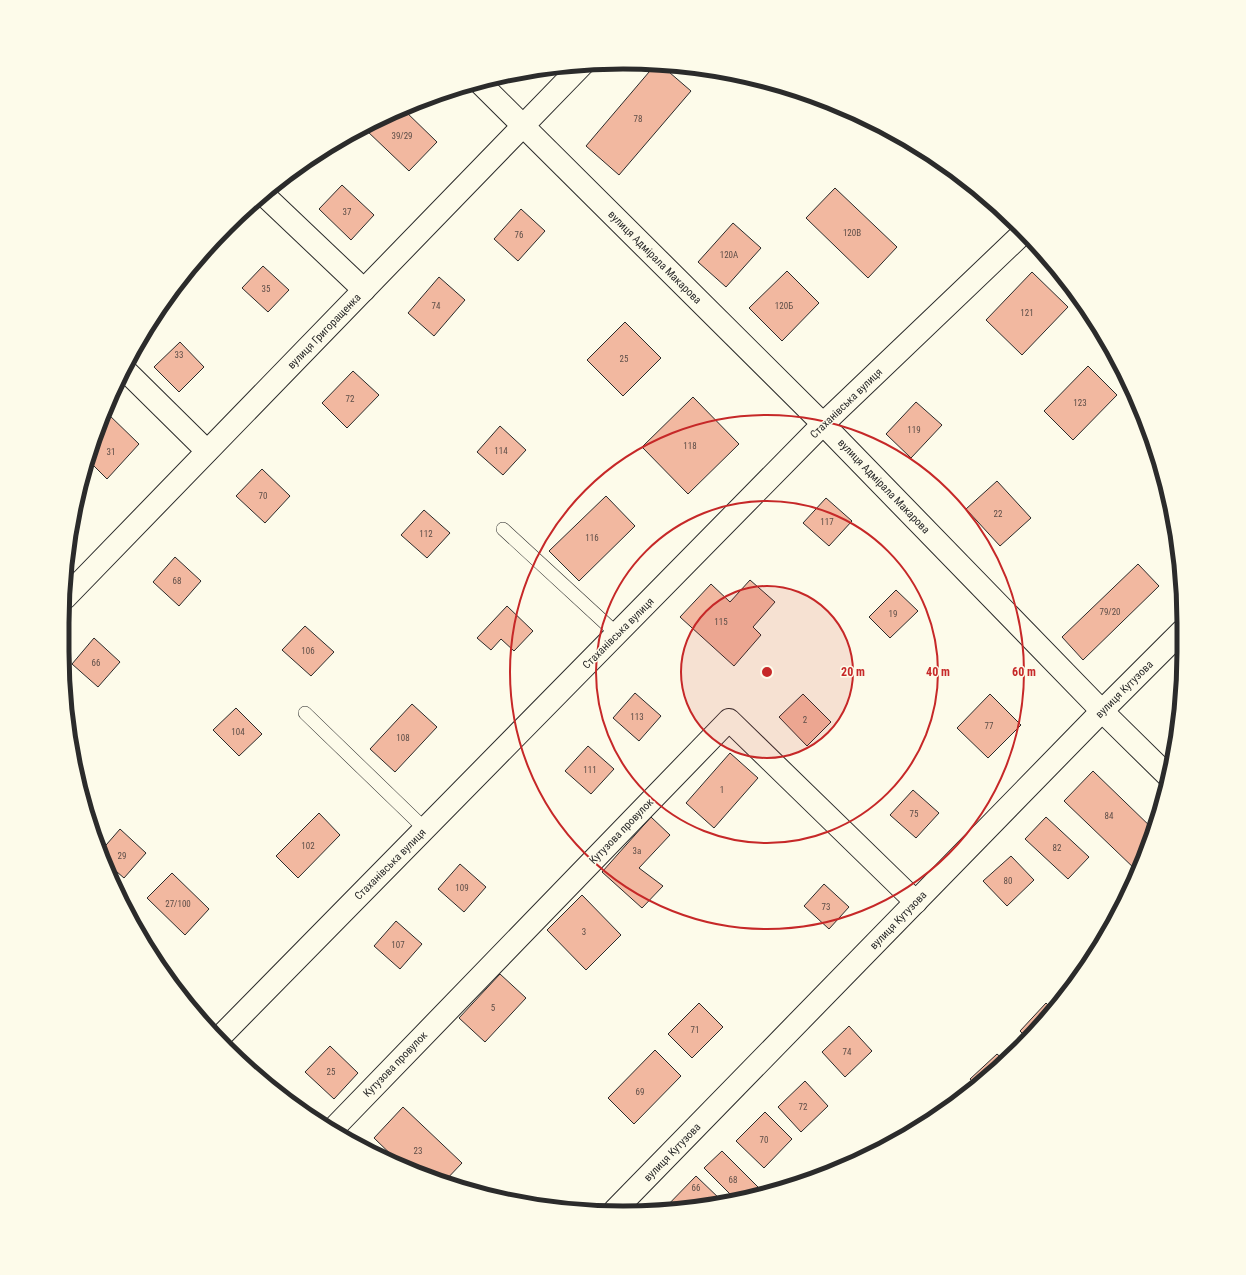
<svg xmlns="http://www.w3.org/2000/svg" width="1246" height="1275" font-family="'Roboto Condensed',sans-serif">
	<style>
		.building { fill: #f2b8a0; stroke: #2b2b2b }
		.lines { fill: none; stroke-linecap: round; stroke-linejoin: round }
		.service-casing { stroke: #2b2b2b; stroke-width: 14 }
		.minor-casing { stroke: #2b2b2b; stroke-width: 24 }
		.service { stroke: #fdfbea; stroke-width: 13 }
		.minor { stroke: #fdfbea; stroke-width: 22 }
		.ring { fill: none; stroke: #c62828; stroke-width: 2 }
		.labels { text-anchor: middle; stroke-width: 3; stroke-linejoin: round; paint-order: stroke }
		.number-label { font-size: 9px; fill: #5d4e48 }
		.street-label { font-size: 11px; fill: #2b2b2b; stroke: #fdfbea }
		.rim { fill: none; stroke: #2b2b2b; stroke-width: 5 }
		.centre { fill: #c62828; stroke: #fdfbea; stroke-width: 2 }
		.ring-label { font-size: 12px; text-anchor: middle; font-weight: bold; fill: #c62828; stroke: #fdfbea; stroke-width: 3; stroke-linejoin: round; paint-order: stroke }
	</style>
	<rect width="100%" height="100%" fill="#fdfbea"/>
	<!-- building -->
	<g class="building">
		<polygon points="655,65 662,66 691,91 619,175 586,146"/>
		<polygon points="403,109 437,142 409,171 366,130 376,119"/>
		<polygon points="342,185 374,215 351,240 319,209"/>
		<polygon points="835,188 897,247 868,278 806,218"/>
		<polygon points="521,209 545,231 518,261 494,239"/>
		<polygon points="733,223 761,248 726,287 698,262"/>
		<polygon points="263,266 289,290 268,312 242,288"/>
		<polygon points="787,271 819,303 782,341 749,308"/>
		<polygon points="1032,272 1068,307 1022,355 986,320"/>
		<polygon points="439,277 465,300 434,336 408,313"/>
		<polygon points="625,322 661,358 623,396 587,360"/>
		<polygon points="180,342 204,367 179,392 154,367"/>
		<polygon points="1088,366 1117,395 1073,440 1044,411"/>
		<polygon points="353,371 379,395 347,428 322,403"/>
		<polygon points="693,397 739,444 688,494 642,447"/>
		<polygon points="916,402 942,425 911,458 886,434"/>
		<polygon points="106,412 139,444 107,479 88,460 92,442"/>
		<polygon points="500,426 526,450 503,475 477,452"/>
		<polygon points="262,469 290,496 265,523 236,496"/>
		<polygon points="997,481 1031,518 1000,546 966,509"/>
		<polygon points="606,496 635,526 579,581 549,551"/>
		<polygon points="826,498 852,521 829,546 803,523"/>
		<polygon points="424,510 450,533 427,558 401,535"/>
		<polygon points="175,557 201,581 179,606 153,582"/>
		<polygon points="1138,564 1159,586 1083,660 1062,637"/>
		<polygon points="750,580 775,602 753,627 761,635 734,666 680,617 711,584 730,602"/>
		<polygon points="896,590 918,611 890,638 869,617"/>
		<polygon points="507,606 533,631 514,651 501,639 491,650 477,638"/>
		<polygon points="305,626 334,652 311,676 282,650"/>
		<polygon points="94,638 120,662 98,687 72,664"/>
		<polygon points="635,693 661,716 639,741 613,718"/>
		<polygon points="803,694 831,722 807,746 779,717"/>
		<polygon points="990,694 1021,725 988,758 957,728"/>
		<polygon points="412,704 437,727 395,772 370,749"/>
		<polygon points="236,708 262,734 239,756 213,730"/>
		<polygon points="588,746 614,769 591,794 565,771"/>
		<polygon points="730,753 758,778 714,828 686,803"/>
		<polygon points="1093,771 1155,831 1137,871 1064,801"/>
		<polygon points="913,790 939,813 916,838 890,815"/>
		<polygon points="319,813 340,835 298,878 276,856"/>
		<polygon points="651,817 670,835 639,868 663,886 642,908 602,872"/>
		<polygon points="1046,817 1089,857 1068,879 1025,839"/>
		<polygon points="120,829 146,853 124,878 102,859 100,852"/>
		<polygon points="1011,856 1034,880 1007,906 983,881"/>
		<polygon points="460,864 486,887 464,912 438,889"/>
		<polygon points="172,873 209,909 185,935 147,898"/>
		<polygon points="824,884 849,907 829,929 804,906"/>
		<polygon points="582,895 621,935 586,970 547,930"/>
		<polygon points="396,921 422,944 400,969 374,946"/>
		<polygon points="500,974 526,998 485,1042 459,1018"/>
		<polygon points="699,1003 723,1027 692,1058 668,1034"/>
		<polygon points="1046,1003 1053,1010 1045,1022 1027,1038 1020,1031"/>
		<polygon points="849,1026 872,1051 845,1077 822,1052"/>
		<polygon points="330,1046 358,1073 334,1099 305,1072"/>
		<polygon points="655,1050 681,1076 634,1124 608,1098"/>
		<polygon points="997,1054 1004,1060 976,1086 970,1079"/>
		<polygon points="805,1081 828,1106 801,1132 778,1107"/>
		<polygon points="403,1107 462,1163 443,1183 402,1165 374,1138"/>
		<polygon points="765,1112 792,1139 764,1168 736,1141"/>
		<polygon points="722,1151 762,1191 758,1196 735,1199 704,1168"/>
		<polygon points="696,1176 722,1201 661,1212"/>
	</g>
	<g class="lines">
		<!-- service casing -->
		<g class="service-casing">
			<g id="service">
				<polyline points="503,529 617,634"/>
				<polyline points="305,713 425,829"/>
			</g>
		</g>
		<!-- minor casing -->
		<g class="minor-casing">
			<g id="minor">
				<polyline points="478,81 823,424 1102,711 1167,775"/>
				<polyline points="264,195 364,290"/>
				<polyline points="125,370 207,451"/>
				<polyline points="65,598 583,64"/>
				<polyline points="218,1039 823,424 1023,233"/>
				<polyline points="332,1130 729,720 916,902"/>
				<polyline points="615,1210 1102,711 1182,631"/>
			</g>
		</g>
		<!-- service -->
		<use href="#service" class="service"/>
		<!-- minor -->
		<use href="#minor" class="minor"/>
	</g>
	<!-- distance rings -->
	<circle cx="767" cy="672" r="86" fill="#c62828" fill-opacity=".12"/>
	<g class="ring">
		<circle cx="767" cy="672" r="86"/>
		<circle cx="767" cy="672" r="171"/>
		<circle cx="767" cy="672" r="257"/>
	</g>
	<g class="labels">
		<!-- number labels -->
		<g class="number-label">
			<text x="638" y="122">78</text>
			<text x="402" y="139">39/29</text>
			<text x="347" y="215">37</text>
			<text x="852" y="236">120В</text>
			<text x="519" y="238">76</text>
			<text x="729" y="258">120А</text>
			<text x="266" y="292">35</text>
			<text x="436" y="309">74</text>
			<text x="784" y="309">120Б</text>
			<text x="1027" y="316">121</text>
			<text x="179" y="358">33</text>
			<text x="624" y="362">25</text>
			<text x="350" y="402">72</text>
			<text x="1080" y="406">123</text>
			<text x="914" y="433">119</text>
			<text x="690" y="449">118</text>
			<text x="501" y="454">114</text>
			<text x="111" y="455">31</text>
			<text x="263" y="499">70</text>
			<text x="998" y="517">22</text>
			<text x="827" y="525">117</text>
			<text x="426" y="537">112</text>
			<text x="592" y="541">116</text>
			<text x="177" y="584">68</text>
			<text x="1110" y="615">79/20</text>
			<text x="893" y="617">19</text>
			<text x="721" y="625">115</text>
			<text x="308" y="654">106</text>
			<text x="96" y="666">66</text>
			<text x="637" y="720">113</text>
			<text x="805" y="723">2</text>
			<text x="989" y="729">77</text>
			<text x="238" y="735">104</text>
			<text x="403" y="741">108</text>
			<text x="590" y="773">111</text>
			<text x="722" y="793">1</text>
			<text x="914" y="817">75</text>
			<text x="1109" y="819">84</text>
			<text x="308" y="849">102</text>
			<text x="1057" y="851">82</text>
			<text x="637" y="854">3а</text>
			<text x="122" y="859">29</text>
			<text x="1008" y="884">80</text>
			<text x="462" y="891">109</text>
			<text x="178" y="907">27/100</text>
			<text x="826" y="910">73</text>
			<text x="584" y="935">3</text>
			<text x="398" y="948">107</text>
			<text x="493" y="1011">5</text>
			<text x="695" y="1033">71</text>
			<text x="847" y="1055">74</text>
			<text x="331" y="1075">25</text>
			<text x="640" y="1095">69</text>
			<text x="803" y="1110">72</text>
			<text x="764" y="1143">70</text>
			<text x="418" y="1154">23</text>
			<text x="733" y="1183">68</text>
			<text x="696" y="1191">66</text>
		</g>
		<!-- street labels -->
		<g class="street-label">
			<text transform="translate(655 257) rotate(45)" y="4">вулиця Адмірала Макарова</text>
			<text transform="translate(324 331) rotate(-46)" y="4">вулиця Григоращенка</text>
			<text transform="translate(846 403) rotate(-44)" y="4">Стаханівська вулиця</text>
			<text transform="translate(884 486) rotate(46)" y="4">вулиця Адмірала Макарова</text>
			<text transform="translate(618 633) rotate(-45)" y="4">Стаханівська вулиця</text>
			<text transform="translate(1124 689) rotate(-45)" y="4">вулиця Кутузова</text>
			<text transform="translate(621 831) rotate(-46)" y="4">Кутузова провулок</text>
			<text transform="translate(390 864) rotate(-45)" y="4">Стаханівська вулиця</text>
			<text transform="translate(898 920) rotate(-46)" y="4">вулиця Кутузова</text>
			<text transform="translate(395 1064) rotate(-46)" y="4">Кутузова провулок</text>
			<text transform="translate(672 1152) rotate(-46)" y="4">вулиця Кутузова</text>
		</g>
	</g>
	<!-- crop -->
	<path d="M0 0H1246V1275H0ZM623 69H623A554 554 0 0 1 1177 623V652A554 554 0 0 1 623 1206H623A554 554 0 0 1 69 652V623A554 554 0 0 1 623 69Z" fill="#fdfbea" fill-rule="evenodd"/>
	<path class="rim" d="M623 69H623A554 554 0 0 1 1177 623V652A554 554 0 0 1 623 1206H623A554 554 0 0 1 69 652V623A554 554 0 0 1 623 69Z"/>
	<circle cx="767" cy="672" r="6" class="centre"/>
	<g class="ring-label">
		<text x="853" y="676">20 m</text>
		<text x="938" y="676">40 m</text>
		<text x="1024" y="676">60 m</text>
	</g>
</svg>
